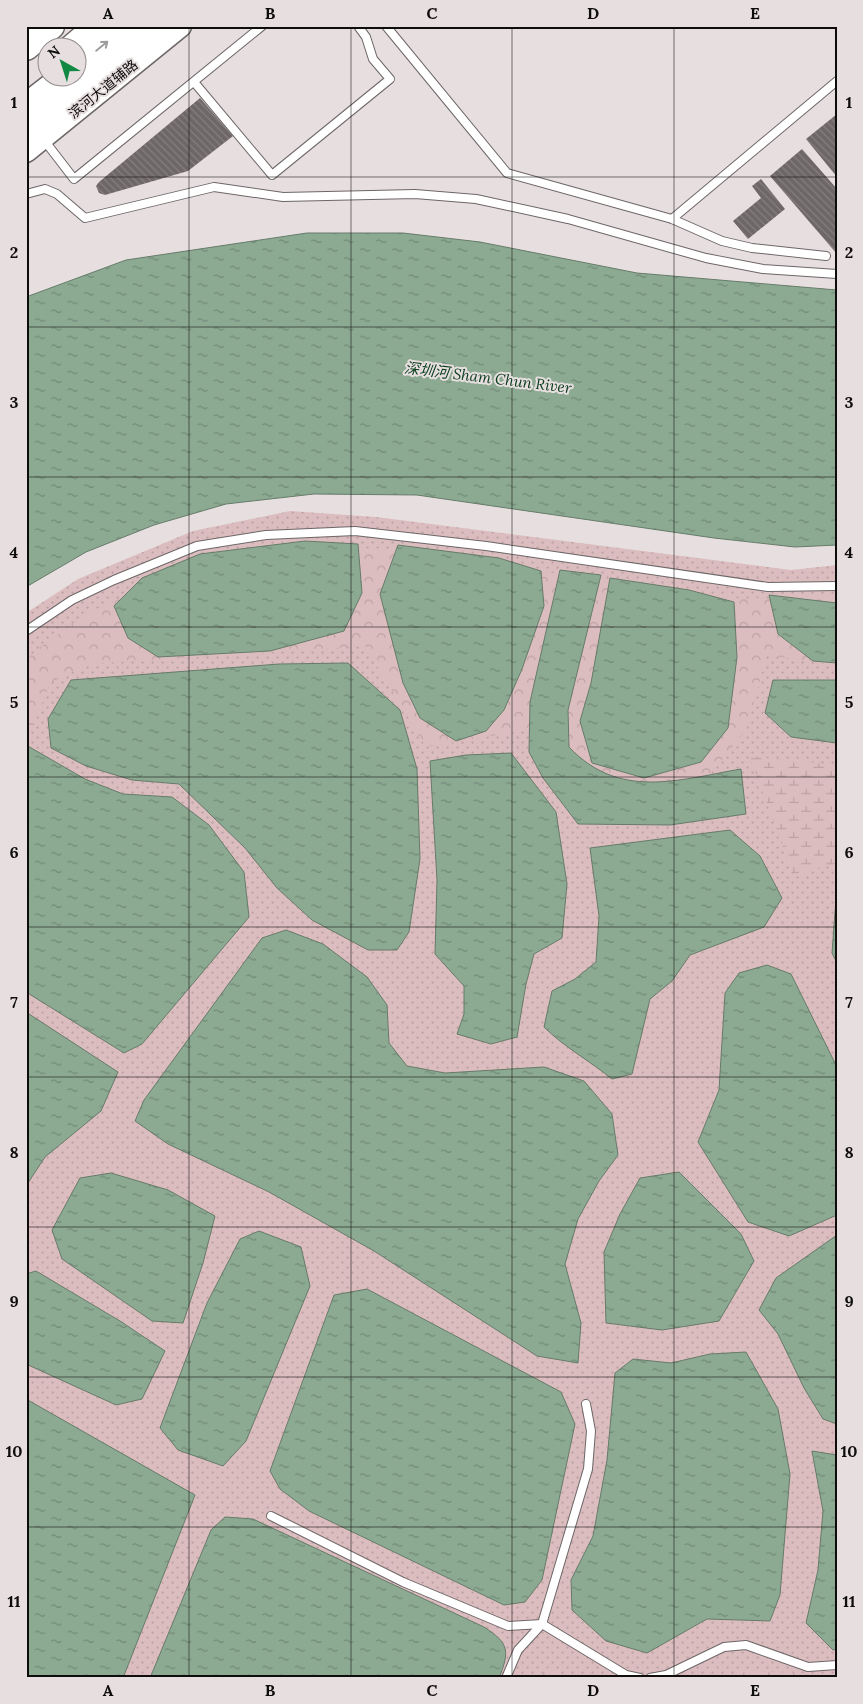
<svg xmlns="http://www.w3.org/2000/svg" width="863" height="1704" font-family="Lora,'Noto Sans SC',serif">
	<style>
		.grass { fill: url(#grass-dots) }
		.wetland { fill: url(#wetland-marsh) }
		.park { fill: url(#park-crowns) }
		.water { fill: url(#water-ripples); stroke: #667b6a }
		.building { fill: url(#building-back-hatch) }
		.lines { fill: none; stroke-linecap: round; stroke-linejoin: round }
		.lane-casing { stroke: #6d6667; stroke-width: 10 }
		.primary-casing { stroke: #6d6667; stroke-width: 25 }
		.highway-casing { stroke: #6d6667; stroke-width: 29 }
		.lane { stroke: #fff; stroke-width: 8 }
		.primary { stroke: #fff; stroke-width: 22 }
		.highway { stroke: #fff; stroke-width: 26 }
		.oneway { stroke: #9f9e9e }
		.grid { fill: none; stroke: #0f0c0c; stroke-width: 1; stroke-opacity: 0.55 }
		.labels { text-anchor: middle; stroke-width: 4; stroke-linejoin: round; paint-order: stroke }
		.street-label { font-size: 14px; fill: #0f0c0c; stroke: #e7dfdf }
		.water-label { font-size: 15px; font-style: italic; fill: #083c1b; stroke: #e7dfdf }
		.neatline { fill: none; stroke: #0f0c0c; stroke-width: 2 }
		.grid-label { font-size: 16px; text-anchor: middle; font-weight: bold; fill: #0f0c0c }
	</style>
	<defs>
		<pattern id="grass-dots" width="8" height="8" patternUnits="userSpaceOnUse" patternTransform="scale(1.25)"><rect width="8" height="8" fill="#dcbdbf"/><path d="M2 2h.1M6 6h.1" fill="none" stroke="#bca1a3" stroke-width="1.8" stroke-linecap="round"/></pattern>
		<pattern id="wetland-marsh" width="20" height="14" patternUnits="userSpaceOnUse" patternTransform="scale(1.25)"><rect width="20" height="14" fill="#dcbdbf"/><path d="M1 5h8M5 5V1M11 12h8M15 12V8" fill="none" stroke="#bca1a3"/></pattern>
		<pattern id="park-crowns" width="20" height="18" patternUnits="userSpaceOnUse" patternTransform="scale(1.25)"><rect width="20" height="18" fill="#dcbdbf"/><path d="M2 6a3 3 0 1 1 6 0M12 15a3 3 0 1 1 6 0" fill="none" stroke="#bca1a3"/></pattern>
		<pattern id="water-ripples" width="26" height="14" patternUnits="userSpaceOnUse" patternTransform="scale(1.25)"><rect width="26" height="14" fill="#8caa92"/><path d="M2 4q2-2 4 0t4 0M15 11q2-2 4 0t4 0" fill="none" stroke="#718976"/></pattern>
		<pattern id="building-back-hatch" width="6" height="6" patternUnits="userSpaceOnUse" patternTransform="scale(1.25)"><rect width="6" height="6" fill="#6e6768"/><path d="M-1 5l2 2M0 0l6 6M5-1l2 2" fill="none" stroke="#847f7f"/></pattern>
	</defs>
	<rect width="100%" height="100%" fill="#e7dfdf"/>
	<!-- grass -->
	<polygon class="grass" points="290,511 376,517 791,570 837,565 837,1678 26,1678 26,613 78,579 193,531"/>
	<!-- wetland -->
	<g class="wetland">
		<polygon points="750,757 837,765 837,863 794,877"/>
		<polygon points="547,1668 573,1678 540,1678"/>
		<polygon points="741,1671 803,1673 801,1678 726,1678"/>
	</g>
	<!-- park -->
	<polygon class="park" points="373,548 743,599 837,595 837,665 767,655 746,730 711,773 654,799 571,765 551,732 520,731 426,747 365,646 89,664 50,683 34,725 26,727 26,660 39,648 88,613 204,561"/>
	<!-- water -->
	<g class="water">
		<polygon points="307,233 403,233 480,242 637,273 837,290 837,545 795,547 714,538 417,495 314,494 226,504 154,525 86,552 26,587 26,297 126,260"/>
		<polygon points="305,541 358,544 362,593 344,631 270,651 158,657 128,638 114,606 142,578 200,554"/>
		<polygon points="398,545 499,558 541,571 544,606 522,669 504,710 486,731 456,741 420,718 403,683 380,594"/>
		<path d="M560,570l41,5 -33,135 1,37c50,53 109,33 172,22l5,45 -76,11 -92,-1 -35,-46 -14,-26 1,-50z"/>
		<polygon points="610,578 689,590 734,602 737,657 728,728 701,762 644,778 592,763 580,721 591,683"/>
		<polygon points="769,595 837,603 837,663 813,661 778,634"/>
		<polygon points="348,663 400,710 417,769 420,859 409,932 397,950 368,950 312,920 277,888 245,848 179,784 132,780 86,766 51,748 48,719 71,680 279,664"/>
		<polygon points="773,680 837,680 837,743 791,737 765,713"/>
		<polygon points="26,745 85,779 123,794 172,797 209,825 244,872 249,917 142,1044 124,1053 26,992"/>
		<polygon points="511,753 556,812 567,884 562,938 534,954 526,984 517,1037 491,1044 457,1034 464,1014 464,986 435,954 437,880 430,761 466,755"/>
		<path d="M730,830l30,26 22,42 -18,29 -74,28 -18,26 -22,18 -18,75 -20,5c-22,-18 -48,-32 -68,-52l8,-36 23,-12 21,-17 3,-46 -9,-68z"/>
		<polygon points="837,885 837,963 832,953"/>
		<polygon points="286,930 323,944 367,977 387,1005 389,1043 407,1066 445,1073 544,1067 584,1081 612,1114 618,1155 599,1181 578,1219 565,1264 581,1323 578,1363 537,1356 374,1251 269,1192 168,1144 135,1121 144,1100 262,938"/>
		<polygon points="767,965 791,974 835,1063 837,1075 837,1215 789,1236 748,1222 698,1142 719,1090 725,993 739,973"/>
		<polygon points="26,1012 118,1072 101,1111 45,1157 26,1186"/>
		<polygon points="679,1172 741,1234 754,1261 719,1321 662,1330 606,1323 604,1252 620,1214 640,1178"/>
		<polygon points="111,1173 168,1190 215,1216 203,1263 183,1323 152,1321 62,1259 52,1230 80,1178"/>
		<polygon points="259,1231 301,1247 310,1286 246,1441 223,1466 178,1450 160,1428 207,1303 240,1239"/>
		<polygon points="837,1235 837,1424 823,1419 804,1388 778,1334 759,1310 776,1278"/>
		<polygon points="36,1271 120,1321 165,1351 142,1399 116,1405 26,1364 26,1274"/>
		<polygon points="367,1289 561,1392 575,1424 542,1580 525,1602 504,1605 309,1511 280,1489 270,1471 334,1295"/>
		<polygon points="746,1352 778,1409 790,1474 780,1595 770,1621 707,1619 647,1653 606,1641 572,1610 571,1580 593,1536 607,1460 615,1373 633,1359 671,1363 710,1354"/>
		<polygon points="26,1399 195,1495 123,1678 35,1678 26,1675"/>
		<polygon points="812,1451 837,1455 837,1649 833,1650 806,1623 818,1570 823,1511"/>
		<path d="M225,1517l28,2 231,108c25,16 26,24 15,51h-349l61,-148z"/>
	</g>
	<!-- building -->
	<g class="building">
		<polygon points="200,98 233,136 188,171 105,195 99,193 96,186 99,182"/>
		<polygon points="837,114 837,177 806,139"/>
		<polygon points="802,149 837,189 837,254 770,176"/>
		<polygon points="761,179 785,209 748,239 733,221 761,198 752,186"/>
	</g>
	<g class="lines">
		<!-- lane casing -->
		<g class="lane-casing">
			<g id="lane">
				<polyline points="386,26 507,173 672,219 722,241 752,248 826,256"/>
				<polyline points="194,82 272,175 390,79 373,59 366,37 358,26"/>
				<polyline points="44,140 74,179 262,26"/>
				<polyline points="26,194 45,189 57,194 85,218 214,187 283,197 415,194 476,199 568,219 706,258 763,269 837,274"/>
				<polyline points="672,219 837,81"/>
				<polyline points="26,631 72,600 114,580 197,546 266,535 355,531 486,546 768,587 837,586"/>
				<polyline points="271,1516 403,1582 508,1626 542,1624 626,1675 640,1678"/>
				<polyline points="506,1678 518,1650 542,1624 588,1469 591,1431 586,1404"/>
				<polyline points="650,1678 666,1675 724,1647 746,1645 808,1667 837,1665"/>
			</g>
		</g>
		<!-- primary casing -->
		<g class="primary-casing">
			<polyline id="primary" points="26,151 180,26"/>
		</g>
		<!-- highway casing -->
		<g class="highway-casing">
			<g id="highway">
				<polyline points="26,47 51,26"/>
				<polyline points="72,48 98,26"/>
				<polyline points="78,66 127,26"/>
				<polyline points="26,107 63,78"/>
				<polyline points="26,132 159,26"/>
			</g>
		</g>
		<!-- lane -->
		<use href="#lane" class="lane"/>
		<!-- primary -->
		<use href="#primary" class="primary"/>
		<!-- highway -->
		<use href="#highway" class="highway"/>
	</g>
	<!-- one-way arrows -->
	<defs><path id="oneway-shaft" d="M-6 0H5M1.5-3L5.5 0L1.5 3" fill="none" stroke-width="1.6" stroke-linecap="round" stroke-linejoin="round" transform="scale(1.25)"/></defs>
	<use class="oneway" href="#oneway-shaft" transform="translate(102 46) rotate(-39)"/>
	<!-- grid -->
	<path class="grid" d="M189,26v1652M351,26v1652M512,26v1652M674,26v1652M26,177h811M26,327h811M26,477h811M26,627h811M26,777h811M26,927h811M26,1077h811M26,1227h811M26,1377h811M26,1527h811"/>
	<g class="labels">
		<!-- street labels -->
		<g class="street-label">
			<text transform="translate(103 89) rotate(-39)" y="5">滨河大道辅路</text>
		</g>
		<!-- water labels -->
		<g class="water-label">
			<text transform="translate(488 378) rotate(7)" y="5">深圳河 Sham Chun River</text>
		</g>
	</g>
	<!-- border -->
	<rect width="863" height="1704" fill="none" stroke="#e7dfdf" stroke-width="55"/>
	<!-- north arrow -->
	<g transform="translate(62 62) rotate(321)"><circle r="24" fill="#e7dfdf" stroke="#918b8b"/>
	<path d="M0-4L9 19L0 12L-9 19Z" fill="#118943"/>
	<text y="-8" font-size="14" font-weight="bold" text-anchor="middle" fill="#0f0c0c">N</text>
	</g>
	<rect x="28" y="28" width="808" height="1648" class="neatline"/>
	<g class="grid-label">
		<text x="108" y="19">A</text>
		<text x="270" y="19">B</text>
		<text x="432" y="19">C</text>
		<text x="593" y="19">D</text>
		<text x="755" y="19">E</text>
		<text x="14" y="108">1</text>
		<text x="849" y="108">1</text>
		<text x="14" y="258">2</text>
		<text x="849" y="258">2</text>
		<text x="14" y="408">3</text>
		<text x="849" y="408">3</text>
		<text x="14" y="558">4</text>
		<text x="849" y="558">4</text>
		<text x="14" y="708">5</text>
		<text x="849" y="708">5</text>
		<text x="14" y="858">6</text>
		<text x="849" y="858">6</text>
		<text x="14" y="1008">7</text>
		<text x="849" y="1008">7</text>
		<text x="14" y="1158">8</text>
		<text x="849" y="1158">8</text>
		<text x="14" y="1307">9</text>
		<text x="849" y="1307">9</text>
		<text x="14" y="1457">10</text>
		<text x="849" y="1457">10</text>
		<text x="14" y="1607">11</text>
		<text x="849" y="1607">11</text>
		<text x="108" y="1696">A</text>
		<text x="270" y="1696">B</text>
		<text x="432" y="1696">C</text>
		<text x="593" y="1696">D</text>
		<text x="755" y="1696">E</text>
	</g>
</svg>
